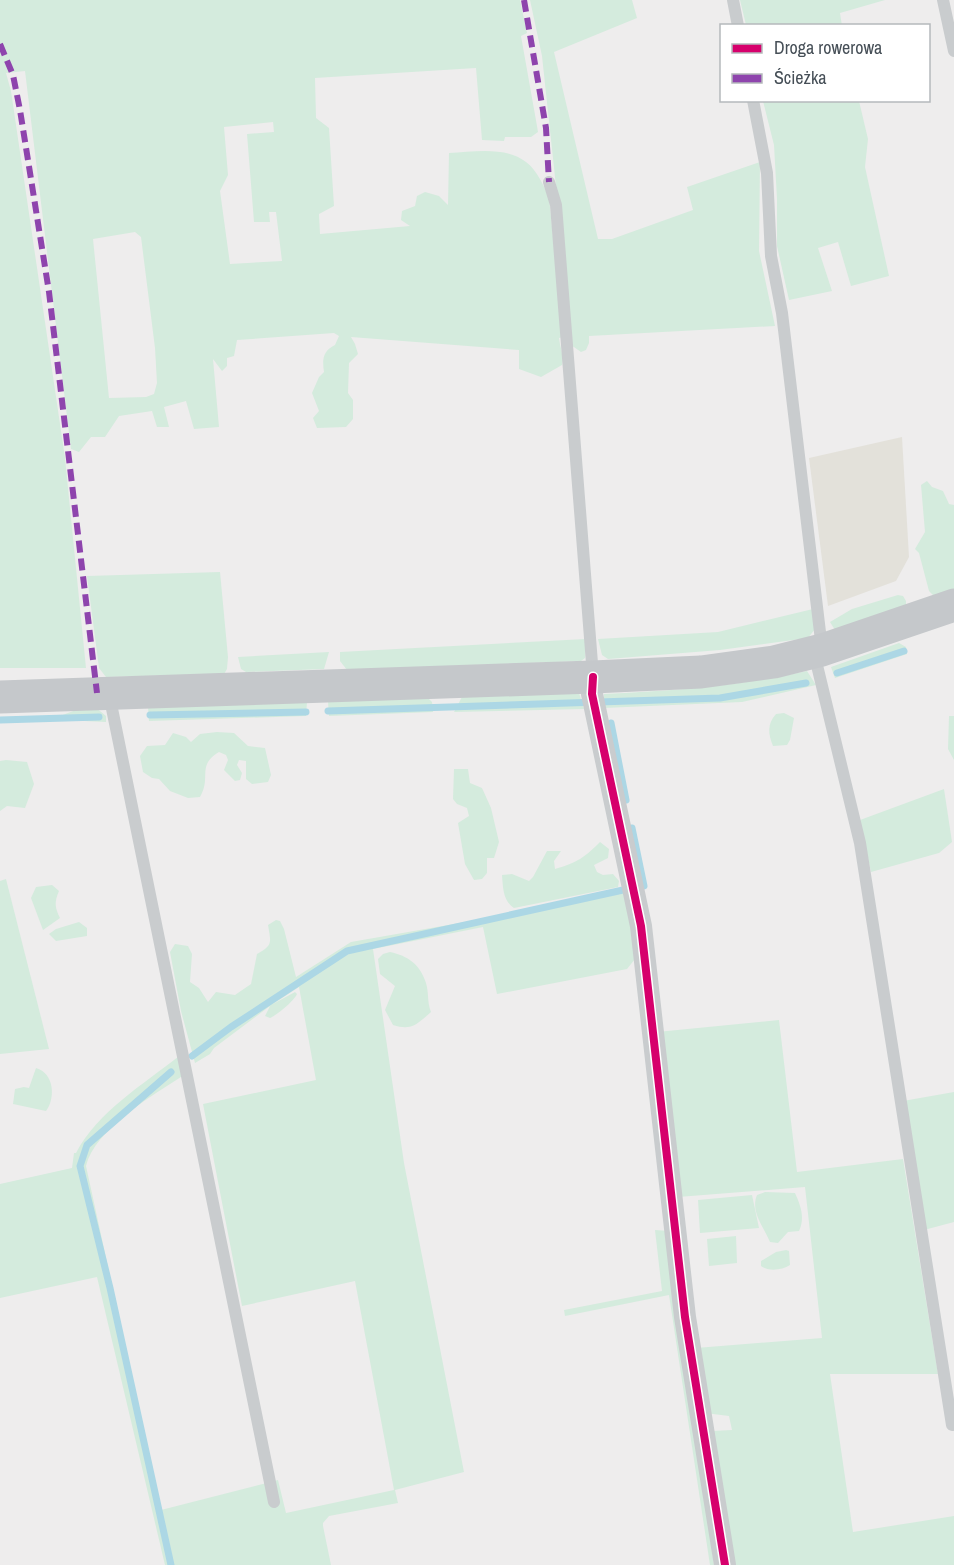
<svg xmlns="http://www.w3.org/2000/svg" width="954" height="1565" font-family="'Archivo Narrow',sans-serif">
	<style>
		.commercial { fill: #e3e1da }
		.green { fill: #d4ebdd; fill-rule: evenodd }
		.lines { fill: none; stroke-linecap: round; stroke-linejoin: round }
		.stream { stroke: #acd7e5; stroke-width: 7 }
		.lane { stroke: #c9ccce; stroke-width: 12 }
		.street { stroke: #c9ccce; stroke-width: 22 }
		.primary { stroke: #c5c8cb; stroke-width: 33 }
		.quiet { stroke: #8e44ad; stroke-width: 6; stroke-dasharray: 12 6; stroke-linecap: butt }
		.cycleway-casing { stroke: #fff; stroke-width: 11 }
		.cycleway { stroke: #d6006c; stroke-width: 8 }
	</style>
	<rect width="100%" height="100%" fill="#eeeded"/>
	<!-- commercial -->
	<polygon class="commercial" points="902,437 909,557 896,581 828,606 809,458"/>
	<!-- green -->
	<g class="green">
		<path d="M0,0h520l7,33 -6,3 16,90 1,6 -7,5h-26l-1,4 -22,-1 -6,-72 -161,10 1,40 13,10 5,78 -15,8 1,20 90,-8 -9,-6 1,-9 13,-5 2,-10 8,-4 14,4 9,9 1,-52c24,-1 57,-7 77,9 11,8 17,23 23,35l14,140 -4,1c1,9 5,18 3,27l-21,12 -22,-8v-19l-168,-13 4,7 3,10 -9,9 -1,30 5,7v19l-7,8 -29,1 -4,-10 6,-7 -7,-18 7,-16 5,-5c-2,-13 -1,-21 11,-27l4,-9 -5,-3 -97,7 -3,16 -7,2v8l-5,5 -9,-12 6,68 -25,2 -8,-28 -22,6 5,20h-12l-5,-16 -33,5 -14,21h-14l-12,15 -8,-3 -46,-378 -19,2 5,18 54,367 21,210h-86zM273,122l1,10 -27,2 7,88h16l-1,-10h7l6,49 -52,3 -10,-73 8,-16 -4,-48zM135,232l6,5 14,111 2,35 -3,11 -8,3 -37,1 -16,-159z"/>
		<polygon points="530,0 632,0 637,18 554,52 598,239 612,239 693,210 687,187 760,162 759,251 775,326 589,336 589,343 586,350 581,352 571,345 569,307 542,56"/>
		<polygon points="740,0 885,0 840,13 842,26 746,25"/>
		<polygon points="763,101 859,101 868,139 865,167 889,276 851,286 838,242 818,248 832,291 789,300 777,246 777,199 774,145"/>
		<polygon points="927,481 932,487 943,491 949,504 954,505 954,590 935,597 929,591 919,553 915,549 925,532 921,485"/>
		<polygon points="220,572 228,657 227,669 224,674 106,677 99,668 87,576"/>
		<polygon points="898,595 903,596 906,601 906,606 835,630 830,622 852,609"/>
		<polygon points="813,609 815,629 808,638 720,650 608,659 602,655 598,639 718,632"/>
		<polygon points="586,639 585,658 581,661 347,670 340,661 340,652"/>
		<polygon points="899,643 906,647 907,654 835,678 831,667"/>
		<polygon points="329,652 324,669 246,672 241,669 238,657"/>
		<path d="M807,671l9,14 -74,17 -138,6v-14c69,-3 136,-8 203,-23z"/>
		<polygon points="579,693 584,709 454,712 463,695"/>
		<polygon points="427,697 432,702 433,712 329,716 328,701"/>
		<polygon points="307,702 306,716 149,721 148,707"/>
		<polygon points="95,707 106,716 106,722 62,720 60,716 76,710"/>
		<path d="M784,713l10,5 -4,22 -3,5 -14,1c-5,-12 -6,-22 3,-32z"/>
		<polygon points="949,716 954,716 954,760 948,749"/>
		<path d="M217,732l17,1 14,13 17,2 6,27 -3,7 -16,2 -6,-5v-18l-7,-1 -2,5 5,8 -2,7 -5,1 -11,-11 4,-10 -2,-5 -7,-3c-23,14 -7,25 -19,45l-12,1 -18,-7 -11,-12 -7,-1 -9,-6 -3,-16 7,-10 18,-1 8,-12 13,4 5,5 9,-8z"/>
		<polygon points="6,760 27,762 34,784 25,808 7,806 0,811 0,761"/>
		<polygon points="454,769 468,769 470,783 482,788 491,808 499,842 494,858 487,858 487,873 482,879 474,880 465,864 458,823 469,816 467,808 457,804 453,799"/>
		<polygon points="944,789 952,842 939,853 871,872 860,820"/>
		<path d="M600,842l9,7 -1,9 -14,7 3,7 6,3 10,-1 6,7 -1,6 -104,21c-11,-7 -11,-20 -12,-33l10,-1 17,7 4,-4 14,-26h14l-7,10 1,8c22,-6 30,-12 45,-27z"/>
		<polygon points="6,879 49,1049 0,1054 0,881"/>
		<path d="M52,885l7,6c-5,11 -4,17 1,27l-17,12 -12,-32 5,-11z"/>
		<path d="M627,888l8,71 -8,10 -130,25 -14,-67 -110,22 31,214 60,309 -69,18 3,13 -69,13 -6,7v3l8,39h-166l-68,-288 -97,21v-114l72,-16 2,-15h2c22,-42 67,-68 103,-97l5,19c-31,20 -89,54 -98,91l75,344 117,-30 8,33 108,-23 -39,-209 -113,25 -39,-202 113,-24 -17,-93 -26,17 22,-12 2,2c-3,7 -20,21 -27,24l-5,-2 5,-10 -56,42 -4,6 -15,9 -14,-52 -11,-59 5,-8 13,2 4,8 -2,28 9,6 9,14 8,-10 19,3 16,-11 6,-30c16,-9 14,-11 11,-29l8,-5 4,1 4,8 12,48 55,-35 143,-25z"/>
		<polygon points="79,922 87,928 87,936 56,941 49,934 56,929"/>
		<path d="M390,952c18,4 30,12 36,31 3,10 1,19 5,29 -14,12 -19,19 -38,13l-8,-15 10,-24 -15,-12 -2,-15 5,-5z"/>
		<polygon points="779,1020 797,1172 903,1159 938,1374 830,1374 853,1532 954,1516 954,1565 728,1565 712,1431 732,1430 729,1416 705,1413 696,1348 822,1338 805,1187 678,1197 657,1032"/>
		<path d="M36,1068c18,5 20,30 10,43l-33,-7 2,-15 9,-2 5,1z"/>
		<polygon points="954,1092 954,1222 924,1230 903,1101"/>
		<path d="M765,1192l30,1c6,13 10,25 4,38l-11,1 -10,11 -8,-1c-6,-15 -20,-30 -13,-47z"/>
		<polygon points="752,1195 759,1228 700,1233 698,1200"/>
		<polygon points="655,1230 669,1231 714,1565 710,1565 669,1295 565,1316 564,1310 662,1291"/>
		<polygon points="736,1236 737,1263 709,1266 707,1239"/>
		<path d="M786,1250l3,1 1,14c-8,5 -21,7 -29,1v-5l15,-9z"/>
	</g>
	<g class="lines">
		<!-- stream -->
		<g class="stream">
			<polyline points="837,673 904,651"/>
			<polyline points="328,711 720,698 806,683"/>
			<polyline points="150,715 306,712"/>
			<polyline points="0,720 99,717"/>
			<polyline points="611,723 626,800"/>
			<polyline points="632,828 644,886 641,887"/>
			<polyline points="192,1056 231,1027 347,951 623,890"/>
			<polyline points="171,1072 87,1145 80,1166 110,1288 171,1565"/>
		</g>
		<!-- lane -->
		<g class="lane">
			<polyline points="733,0 738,26"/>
			<polyline points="943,0 954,51"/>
			<polyline points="753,100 767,173 771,256 782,313 822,649"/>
			<path d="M549,182l7,23c11,157 26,314 37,471"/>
			<polyline points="814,653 860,843 952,1425"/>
			<polyline points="109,694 274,1502"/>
		</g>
		<!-- street -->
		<polyline class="street" points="593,677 592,694 641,926 685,1317 725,1565"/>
		<!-- primary -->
		<polyline class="primary" points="0,697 593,677 701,672 774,662 822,650 954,605"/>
		<!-- quiet -->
		<g class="quiet">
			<polyline points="524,0 546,128 549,182"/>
			<polyline points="0,44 13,75 20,110 49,292 97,693"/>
		</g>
		<!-- cycleway casing -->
		<g class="cycleway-casing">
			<polyline id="cycleway" points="593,677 592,694 641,926 685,1317 725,1565"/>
		</g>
		<!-- cycleway -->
		<use href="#cycleway" class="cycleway"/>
	</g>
	<!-- legend -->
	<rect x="720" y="24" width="210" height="78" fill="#ffffff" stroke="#b5b9bc" stroke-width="1.5"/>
	<rect x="732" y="44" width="30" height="9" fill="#d6006c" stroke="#b5b9bc" stroke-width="1.5"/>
	<text x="774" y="54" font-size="18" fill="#464f57">Droga rowerowa</text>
	<rect x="732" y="74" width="30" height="9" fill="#8e44ad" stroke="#b5b9bc" stroke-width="1.5"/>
	<text x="774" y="84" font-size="18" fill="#464f57">Ścieżka</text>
</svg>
